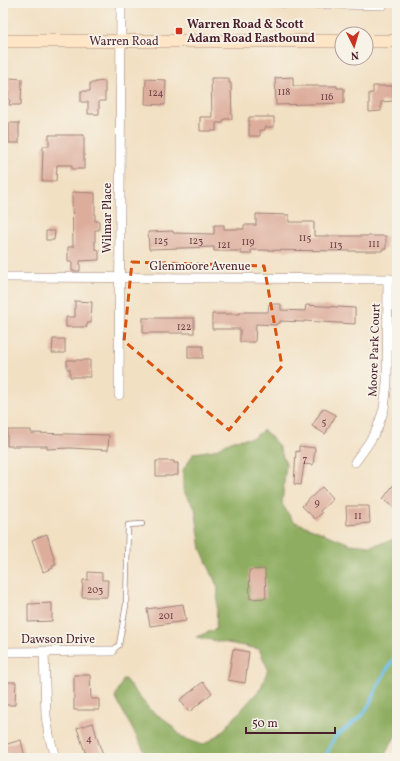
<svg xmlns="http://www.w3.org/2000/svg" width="400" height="761" font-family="Vollkorn,serif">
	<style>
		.forest { fill: #8ead60; stroke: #6c6646 }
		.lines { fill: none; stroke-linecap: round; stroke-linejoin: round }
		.stream { stroke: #69bde5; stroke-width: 3.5 }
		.building { fill: #ddad9c }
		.lane-casing { stroke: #9e8077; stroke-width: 6 }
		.street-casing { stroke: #9e8077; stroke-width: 10 }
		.secondary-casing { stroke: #9e8077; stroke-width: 14 }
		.lane { stroke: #fff; stroke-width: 4.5 }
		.street { stroke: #fff; stroke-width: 9 }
		.secondary { stroke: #fde5c5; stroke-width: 13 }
		.marked { fill: none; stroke: #d8530f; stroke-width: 3; stroke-dasharray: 8 5; stroke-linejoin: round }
		.poi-dot { fill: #c8321e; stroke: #f7f3e8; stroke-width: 1.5 }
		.labels { text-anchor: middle; stroke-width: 3.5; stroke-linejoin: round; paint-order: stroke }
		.number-label { font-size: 10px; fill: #6f4247 }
		.poi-label { font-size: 12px; font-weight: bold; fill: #4a1f2b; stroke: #f7f3e8; text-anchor: start }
		.street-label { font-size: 12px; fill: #4a1f2b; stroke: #f7f3e8 }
	</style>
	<rect width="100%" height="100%" fill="#f7f3e8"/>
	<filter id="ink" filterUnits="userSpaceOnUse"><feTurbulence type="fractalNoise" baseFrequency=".025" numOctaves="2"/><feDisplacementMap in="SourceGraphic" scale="8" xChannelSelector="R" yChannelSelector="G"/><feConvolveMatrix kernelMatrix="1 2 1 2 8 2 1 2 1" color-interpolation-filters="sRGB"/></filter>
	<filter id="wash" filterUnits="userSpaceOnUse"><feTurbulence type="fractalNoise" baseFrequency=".012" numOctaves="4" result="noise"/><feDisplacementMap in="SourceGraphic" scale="16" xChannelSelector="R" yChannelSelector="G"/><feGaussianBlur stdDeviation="0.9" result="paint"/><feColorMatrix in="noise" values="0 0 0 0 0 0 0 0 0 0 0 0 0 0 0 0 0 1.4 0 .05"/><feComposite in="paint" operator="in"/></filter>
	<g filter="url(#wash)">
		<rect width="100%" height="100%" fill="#f2e0c3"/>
		<!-- forest -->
		<polygon class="forest" points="264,430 278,445 286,464 282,504 293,521 350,544 370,546 390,541 397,536 397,733 383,758 146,758 145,752 115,697 124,678 150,710 167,721 183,738 203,745 220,734 261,688 268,669 259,649 196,637 216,629 218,588 201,549 195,508 183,490 183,470 194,453 214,450 233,440 253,438"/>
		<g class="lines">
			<!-- stream -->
			<polyline class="stream" points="324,758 335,737 362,716 372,700 379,683 397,653"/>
		</g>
		<g id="blocks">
			<!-- building -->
			<g class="building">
				<polygon points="293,77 293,86 337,86 337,88 344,88 344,103 276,105 275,78"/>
				<polygon points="9,78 22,79 21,105 9,105 10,99 8,99"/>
				<polygon points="211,78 229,78 229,83 231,83 232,119 224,119 223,123 216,123 216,131 200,131 200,117 212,117"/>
				<polygon points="146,79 166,80 165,105 145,104"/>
				<polygon points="105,81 105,101 99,101 99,114 88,114 88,102 81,102 81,91 90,91 90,83 95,83 95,82"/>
				<polygon points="373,86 393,86 393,101 381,102 381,111 369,112 369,93 373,93"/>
				<polygon points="249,117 274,117 274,127 265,127 265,130 260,130 260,136 249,136"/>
				<rect x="9" y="123" width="10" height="20"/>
				<polygon points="49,135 84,135 84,169 72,169 72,165 57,165 56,181 42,181 43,146 49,146"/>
				<polygon points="72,192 95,193 95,221 99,221 99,230 95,230 95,249 99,250 99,260 80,261 80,271 72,271 72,262 68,262 68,247 73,247"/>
				<polygon points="256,214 289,215 289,222 314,222 314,236 386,236 386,249 382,249 382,251 351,251 251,250 251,254 241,254 241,251 214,251 214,247 149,249 148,232 173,231 173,233 214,234 214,225 224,225 224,229 244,229 244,225 256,225"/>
				<polygon points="46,231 55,231 54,240 46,240"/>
				<polygon points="75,301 92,302 91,323 87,323 87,327 66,327 66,317 75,317"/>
				<polygon points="269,304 281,304 281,310 305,311 306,305 355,308 355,324 304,321 304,322 280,321 280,323 277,323 276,325 256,324 255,342 240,342 240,329 212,329 212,314 240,314 240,312 268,312"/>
				<rect x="143" y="318" width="51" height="15"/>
				<polygon points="53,339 65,339 65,353 52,353"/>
				<rect x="188" y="346" width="15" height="12"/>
				<polygon points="67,360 90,360 90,377 70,377 70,369 67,369"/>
				<polygon points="323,408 336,415 325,434 312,426"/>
				<polygon points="7,430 31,430 31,433 109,435 108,450 70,448 47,449 47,446 7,446"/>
				<polygon points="299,446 315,448 313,465 304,464 301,485 294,484 296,451 299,452"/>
				<polygon points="156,461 174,461 174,463 178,463 178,475 173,475 173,476 156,476"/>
				<polygon points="397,480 397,509 383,499"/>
				<polygon points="322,487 333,499 320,511 322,513 315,519 302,506"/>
				<polygon points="346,506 369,506 370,523 347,525"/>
				<polygon points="47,534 56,565 52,566 53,568 43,572 32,540"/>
				<polygon points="265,569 266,598 250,599 249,570"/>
				<polygon points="88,572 102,573 102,580 108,580 107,597 82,597 83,580 88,580"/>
				<polygon points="52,603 52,621 28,622 28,604"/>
				<polygon points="183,604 186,621 150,626 147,609"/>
				<polygon points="233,649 249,652 245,683 228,680"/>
				<polygon points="74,675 90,675 91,699 99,699 99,710 74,710"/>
				<polygon points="3,682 16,682 15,705 3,705"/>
				<polygon points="203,682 212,693 189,712 180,700"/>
				<polygon points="93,723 100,747 104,758 87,758 77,728"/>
				<polygon points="21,740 25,758 8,758 4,745"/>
			</g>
		</g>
	</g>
	<g filter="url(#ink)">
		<use href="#blocks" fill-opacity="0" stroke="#9e8077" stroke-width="1"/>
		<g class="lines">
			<!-- lane casing -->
			<g class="lane-casing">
				<polyline id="lane" points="112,651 119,645 126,605 128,525 142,524"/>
			</g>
			<!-- street casing -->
			<g class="street-casing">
				<g id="street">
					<polyline points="285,3 383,5"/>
					<polyline points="3,277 397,279"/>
					<polyline points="119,395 121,3"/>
					<polyline points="355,462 368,444 377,429 384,409 387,383 388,279"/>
					<polyline points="44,651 46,716 49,735 55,758"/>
					<polyline points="3,652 112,651"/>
				</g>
			</g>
			<!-- secondary casing -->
			<g class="secondary-casing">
				<g id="secondary">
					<polyline points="3,41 342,41"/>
					<polyline points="366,41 397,41"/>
				</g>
			</g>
			<!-- lane -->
			<use href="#lane" class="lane"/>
			<!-- street -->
			<use href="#street" class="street"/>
			<!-- secondary -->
			<use href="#secondary" class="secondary"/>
		</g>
	</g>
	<!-- marked area -->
	<path class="marked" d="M132,262l132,4 18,100 -53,64 -105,-89z"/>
	<!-- markers -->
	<rect class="poi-dot" x="175" y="27" width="8" height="8" rx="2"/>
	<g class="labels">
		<!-- number labels -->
		<g class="number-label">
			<text x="284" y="95">118</text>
			<text x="156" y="96">124</text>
			<text x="327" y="100">116</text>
			<text x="305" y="241">115</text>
			<text x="161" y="244">125</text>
			<text x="196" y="244">123</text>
			<text x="248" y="245">119</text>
			<text x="374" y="247">111</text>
			<text x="224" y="248">121</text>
			<text x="336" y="248">113</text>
			<text x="184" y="330">122</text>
			<text x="324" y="425">5</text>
			<text x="305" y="462">7</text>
			<text x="317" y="506">9</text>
			<text x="358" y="519">11</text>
			<text x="95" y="593">203</text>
			<text x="166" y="619">201</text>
			<text x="89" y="742">4</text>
		</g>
		<!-- poi labels -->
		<g class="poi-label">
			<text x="187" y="28">Warren Road &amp; Scott<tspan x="187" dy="14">Adam Road Eastbound</tspan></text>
		</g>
		<!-- street labels -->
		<g class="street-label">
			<text x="124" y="45">Warren Road</text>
			<text transform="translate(107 218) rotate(-90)" y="4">Wilmar Place</text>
			<text x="200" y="270">Glenmoore Avenue</text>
			<text transform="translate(374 350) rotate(-88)" y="4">Moore Park Court</text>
			<text x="58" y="643">Dawson Drive</text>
		</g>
	</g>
	<!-- margin -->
	<rect width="400" height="761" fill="none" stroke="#f7f3e8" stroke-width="16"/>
	<!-- north arrow -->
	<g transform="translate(354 46) rotate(175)"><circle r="19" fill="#f7f3e8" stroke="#b29e9c"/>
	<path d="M0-3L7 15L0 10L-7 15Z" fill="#c8321e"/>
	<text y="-6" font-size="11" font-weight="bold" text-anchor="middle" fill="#4a1f2b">N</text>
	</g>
	<!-- scale -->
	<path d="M246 727v6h89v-6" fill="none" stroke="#4a1f2b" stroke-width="2"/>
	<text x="252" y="727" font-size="12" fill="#4a1f2b" stroke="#f7f3e8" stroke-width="3" paint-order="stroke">50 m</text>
</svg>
